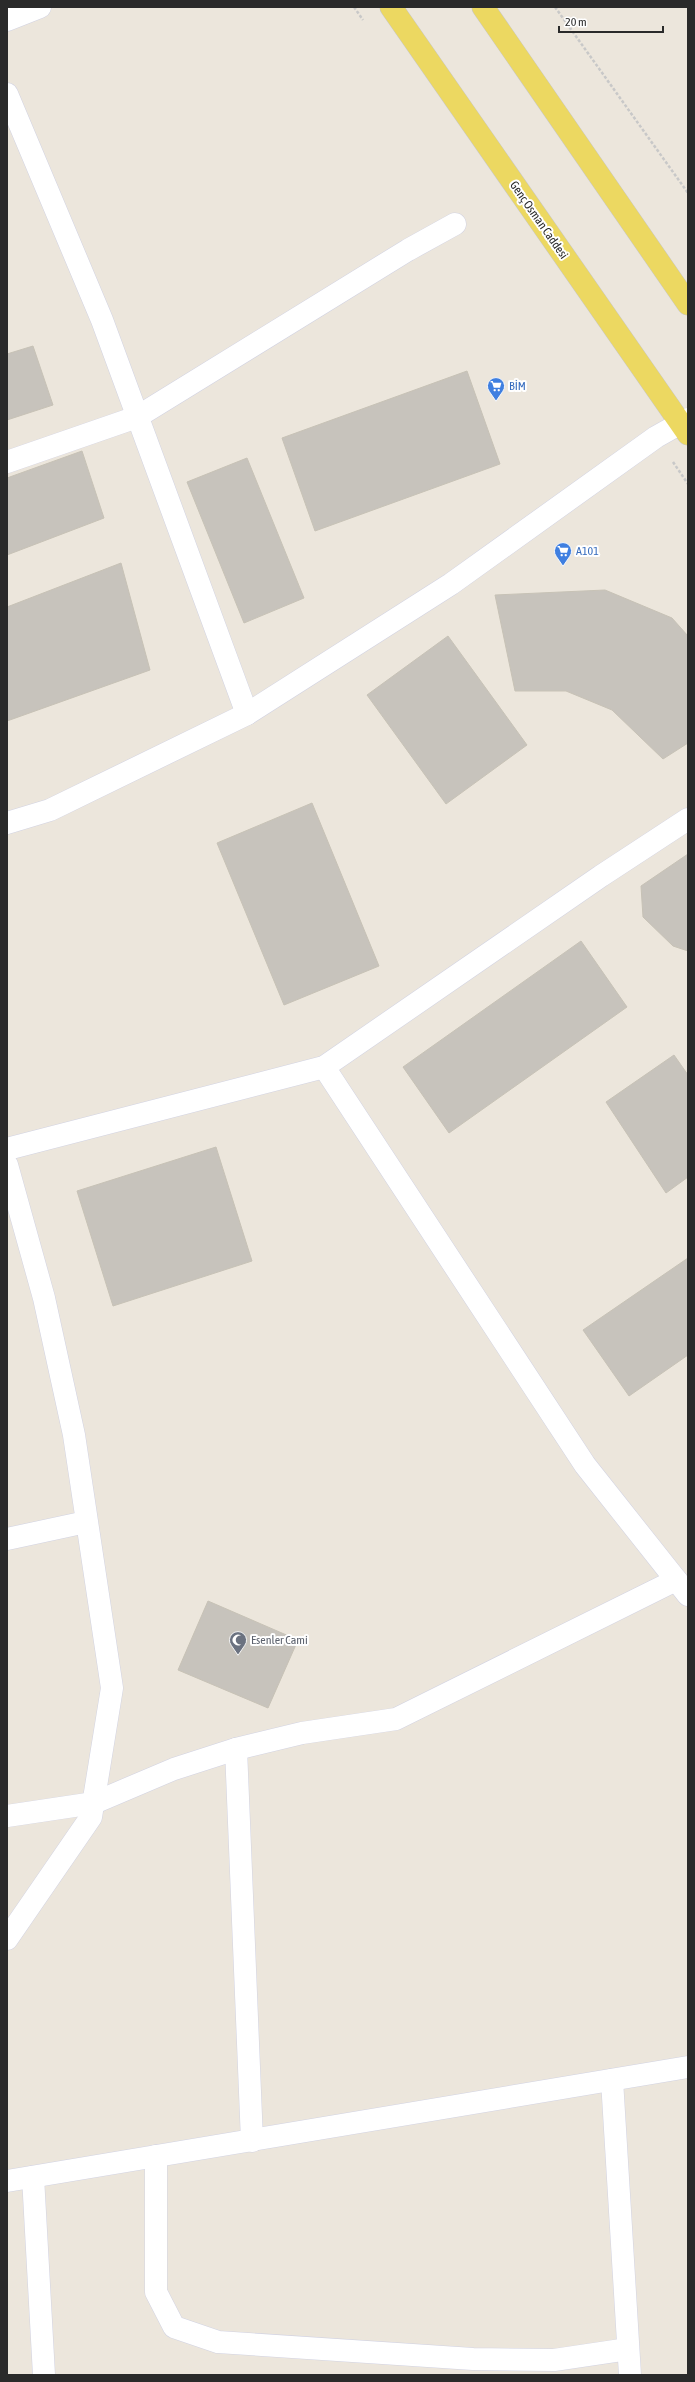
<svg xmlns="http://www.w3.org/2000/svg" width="695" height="2382" font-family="'Asap Condensed',sans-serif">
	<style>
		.building { fill: #c7c3bc; stroke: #c7c2b6 }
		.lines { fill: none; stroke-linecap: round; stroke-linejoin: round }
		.minor-casing { stroke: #d2d3e2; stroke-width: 23 }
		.major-casing { stroke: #c8c8c8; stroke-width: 23 }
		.path { stroke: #c8c8c8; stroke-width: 2.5; stroke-dasharray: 3 2; stroke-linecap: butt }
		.minor { stroke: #fff; stroke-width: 22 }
		.major { stroke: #ecd861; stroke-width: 22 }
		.labels { text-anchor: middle; stroke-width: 4; stroke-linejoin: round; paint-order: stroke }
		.street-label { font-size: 12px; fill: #2a2a2a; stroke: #fff }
		.shop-label { font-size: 12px; fill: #366cbe; stroke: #fff; text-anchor: start }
		.worship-label { font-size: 12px; fill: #5b616d; stroke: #fff; text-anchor: start }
	</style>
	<rect width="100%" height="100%" fill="#ece6dc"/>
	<!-- building -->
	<g class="building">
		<polygon points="33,346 53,405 7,420 7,354"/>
		<polygon points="467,371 500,464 315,531 282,438"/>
		<polygon points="82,451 104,518 7,555 7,478"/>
		<polygon points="247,458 304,598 244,623 187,482"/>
		<polygon points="121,563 150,670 7,721 7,607"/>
		<polygon points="605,590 672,618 688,636 688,743 663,759 612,710 566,691 515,691 495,595"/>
		<polygon points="448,636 527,745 446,804 367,695"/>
		<polygon points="312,803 379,966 284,1005 217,843"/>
		<polygon points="688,854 688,951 673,946 643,917 641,886"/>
		<polygon points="581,941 627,1007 449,1133 403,1067"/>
		<polygon points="674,1055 688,1075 688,1177 666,1193 606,1102"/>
		<polygon points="216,1147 252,1261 113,1306 77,1191"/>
		<polygon points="688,1258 688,1355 629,1396 583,1330"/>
		<polygon points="208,1601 298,1640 268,1708 178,1670"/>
	</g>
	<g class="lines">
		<!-- minor casing -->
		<g class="minor-casing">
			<g id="minor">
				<polyline points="7,20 40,7"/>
				<polyline points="7,94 102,320 247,714"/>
				<polyline points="7,462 137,417 408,250 455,224"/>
				<polyline points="7,823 50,810 247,714 451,584 656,437 688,419"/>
				<polyline points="324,1067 585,1465 688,1595"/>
				<polyline points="7,1149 324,1067 601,876 688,819"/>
				<polyline points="7,1165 44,1298 74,1435 112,1688 91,1817 7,1939"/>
				<polyline points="7,1539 86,1522"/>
				<polyline points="236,1749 252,2141"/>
				<polyline points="7,1816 94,1803 174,1769 236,1749 302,1733 396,1719 676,1580"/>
				<polyline points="612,2080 630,2375"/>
				<polyline points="156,2156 156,2292 174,2327 218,2342 473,2359 554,2360 628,2349"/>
				<polyline points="33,2177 44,2375"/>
				<polyline points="7,2181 688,2067"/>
			</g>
		</g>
		<!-- major casing -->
		<g class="major-casing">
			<g id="major">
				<polyline points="391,7 688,434"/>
				<polyline points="483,7 688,304"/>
			</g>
		</g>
		<!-- path -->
		<g class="path">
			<polyline points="354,7 363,20"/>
			<polyline points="555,7 688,193"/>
			<polyline points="673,462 688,484"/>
		</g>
		<!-- minor -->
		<use href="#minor" class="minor"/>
		<!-- major -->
		<use href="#major" class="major"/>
	</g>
	<!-- icons -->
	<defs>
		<g id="supermarket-pin" transform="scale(0.9)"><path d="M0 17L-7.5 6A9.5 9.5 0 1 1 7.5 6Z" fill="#3f7fe0" stroke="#fff"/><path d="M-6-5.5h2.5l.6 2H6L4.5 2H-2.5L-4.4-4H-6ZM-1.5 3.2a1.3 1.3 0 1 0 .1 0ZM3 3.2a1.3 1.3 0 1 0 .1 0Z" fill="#fff"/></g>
		<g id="mosque-pin" transform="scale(0.9)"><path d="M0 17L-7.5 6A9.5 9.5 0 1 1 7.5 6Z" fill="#6b7280" stroke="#fff"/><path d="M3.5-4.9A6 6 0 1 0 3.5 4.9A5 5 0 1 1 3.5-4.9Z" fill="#fff"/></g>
	</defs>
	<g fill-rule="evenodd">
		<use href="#supermarket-pin" x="496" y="386"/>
		<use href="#supermarket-pin" x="563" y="551"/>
		<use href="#mosque-pin" x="238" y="1640"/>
	</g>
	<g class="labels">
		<!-- street labels -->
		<g class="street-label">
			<text transform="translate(539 220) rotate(55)" y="4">Genç Osman Caddesi</text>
		</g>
		<!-- shop labels -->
		<g class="shop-label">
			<text x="509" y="390">BİM</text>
			<text x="576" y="555">A101</text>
		</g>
		<!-- worship labels -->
		<g class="worship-label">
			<text x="251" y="1644">Esenler Cami</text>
		</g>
	</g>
	<!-- border -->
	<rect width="695" height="2382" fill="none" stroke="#2a2a2a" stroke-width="16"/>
	<!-- scale -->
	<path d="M559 26v6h104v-6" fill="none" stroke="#2a2a2a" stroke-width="2"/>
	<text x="565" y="26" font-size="12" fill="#2a2a2a" stroke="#ffffff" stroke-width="3" paint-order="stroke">20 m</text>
</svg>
